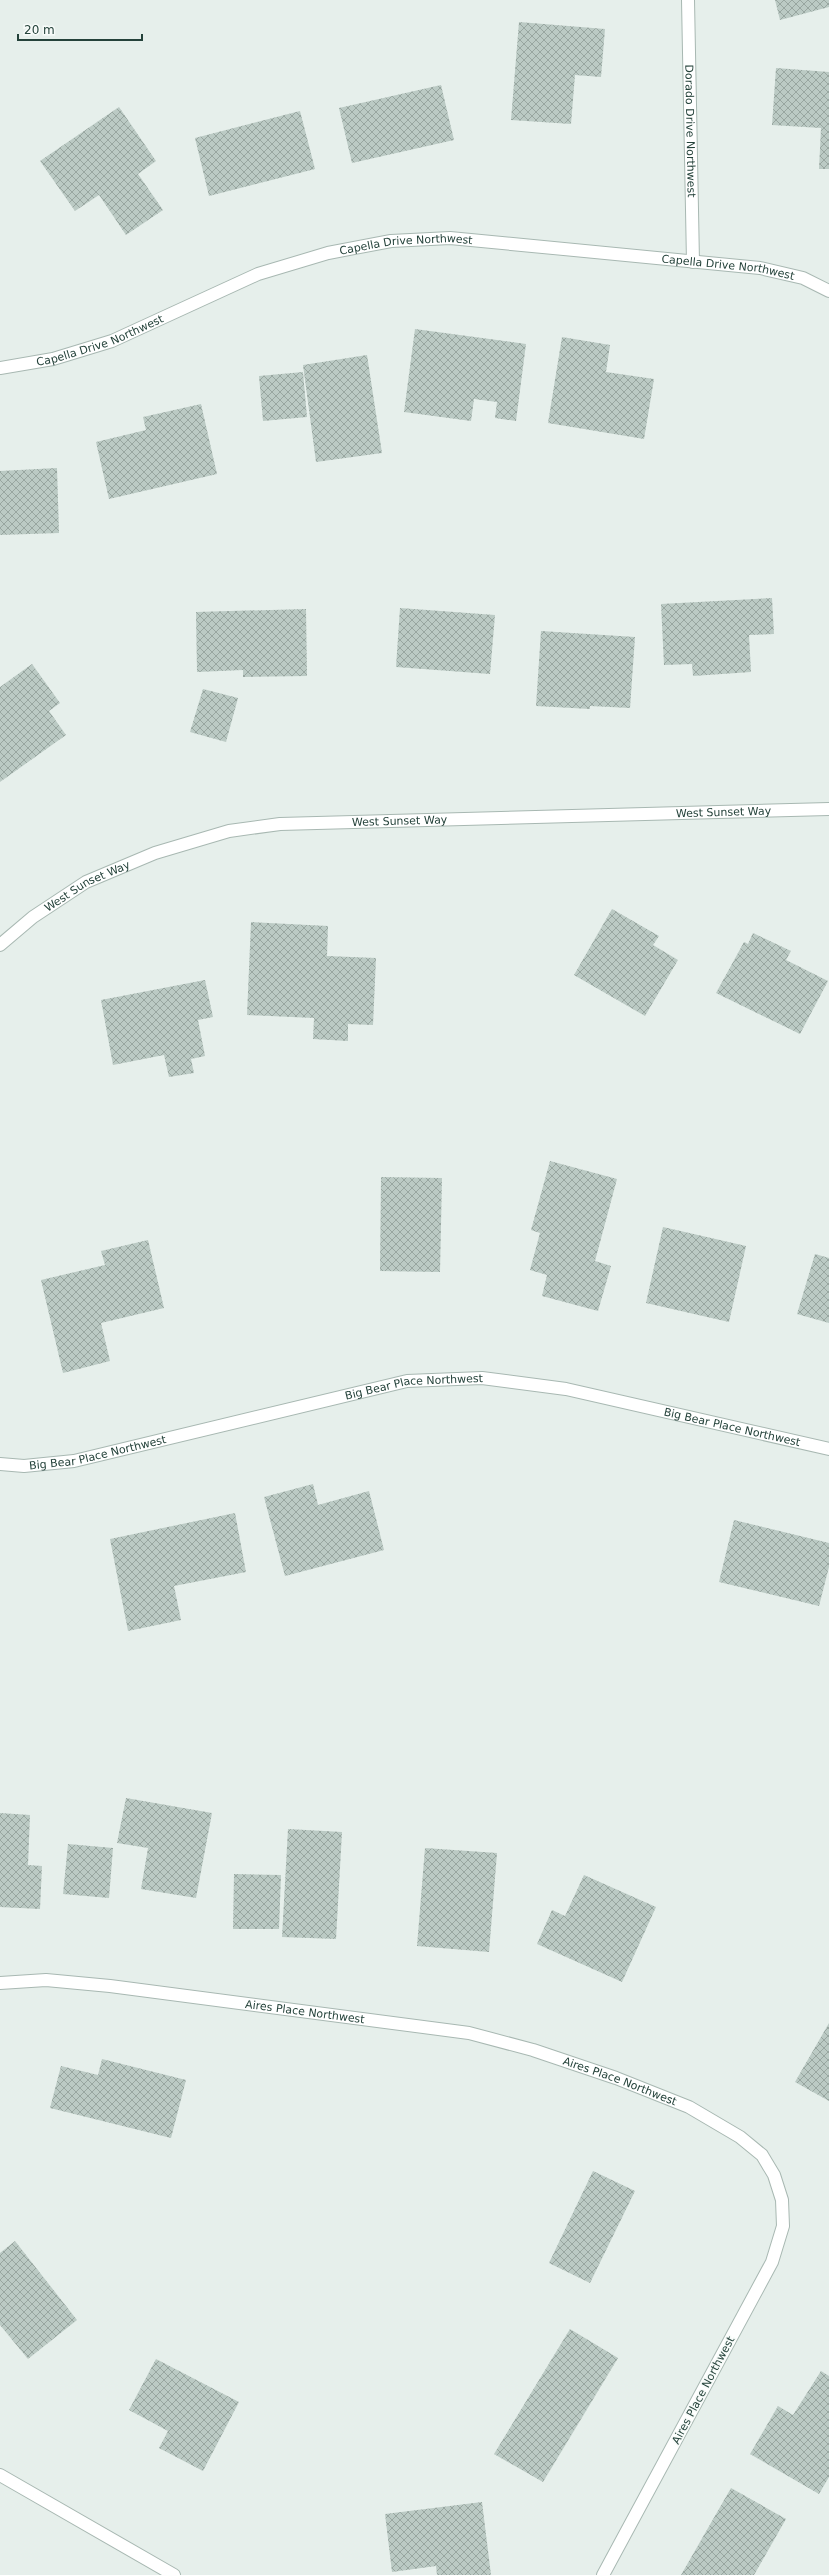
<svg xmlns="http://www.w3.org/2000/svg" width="829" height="2575" font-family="'DejaVu Sans',sans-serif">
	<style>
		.building { fill: url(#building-cross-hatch) }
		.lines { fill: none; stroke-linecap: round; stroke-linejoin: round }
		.minor-casing { stroke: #a8b8b2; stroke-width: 14 }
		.minor { stroke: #fff; stroke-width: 12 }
		.labels { text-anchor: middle; stroke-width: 3; stroke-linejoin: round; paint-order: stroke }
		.street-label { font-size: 11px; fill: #24423a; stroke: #f7fbf9 }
	</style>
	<defs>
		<pattern id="building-cross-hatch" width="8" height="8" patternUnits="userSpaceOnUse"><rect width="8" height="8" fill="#bbcac4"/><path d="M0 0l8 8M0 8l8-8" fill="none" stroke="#98a6a0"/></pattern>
	</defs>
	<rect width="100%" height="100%" fill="#e6efeb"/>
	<!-- building -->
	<g class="building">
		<polygon points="775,0 829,0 829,7 780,20"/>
		<polygon points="519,22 605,29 601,77 575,75 571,124 511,120"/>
		<polygon points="776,68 829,72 829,169 819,169 821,128 772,125"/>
		<polygon points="441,85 454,140 352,163 339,108"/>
		<polygon points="119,107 156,161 138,174 163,210 126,235 99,195 75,211 40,161"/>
		<polygon points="300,111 315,169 209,196 195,138"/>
		<polygon points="415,329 526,344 516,421 495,418 497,402 474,399 471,421 404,412"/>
		<polygon points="562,337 610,345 606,372 654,379 644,439 548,423"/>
		<polygon points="367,355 382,453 316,462 303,365"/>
		<polygon points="303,372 307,417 263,421 259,376"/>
		<polygon points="201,404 217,474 109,499 96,442 146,430 143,417"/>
		<polygon points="57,468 59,533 0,535 0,471"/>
		<polygon points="772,598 774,634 749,635 751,672 693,676 692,664 664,665 661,604"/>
		<polygon points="400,608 495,615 490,674 396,667"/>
		<polygon points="306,609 307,676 243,677 243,670 197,672 196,612"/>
		<polygon points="541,631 635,637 630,708 590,706 590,709 536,706"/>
		<polygon points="32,664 60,703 49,711 66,735 0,782 0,687"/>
		<polygon points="203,689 238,698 226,742 190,732"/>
		<polygon points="612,909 659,936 653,945 678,960 645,1016 574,975"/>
		<polygon points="251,922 328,926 327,956 376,958 373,1025 348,1024 348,1041 313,1039 314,1018 247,1015"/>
		<polygon points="753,933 791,951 786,960 828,981 800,1034 716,993 744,942 748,944"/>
		<polygon points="205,980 213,1017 198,1020 205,1056 191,1059 194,1073 169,1077 164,1055 113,1065 101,1000"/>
		<polygon points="550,1161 617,1179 595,1261 611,1266 598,1311 542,1296 547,1275 530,1270 540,1233 531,1230"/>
		<polygon points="381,1177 442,1178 440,1272 380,1271"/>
		<polygon points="663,1227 746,1246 729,1322 646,1303"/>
		<polygon points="148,1240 164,1308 101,1323 110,1361 63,1373 41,1280 105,1265 101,1251"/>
		<polygon points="815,1254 829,1258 829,1323 797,1314"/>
		<polygon points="313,1484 318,1505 369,1491 384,1550 285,1576 264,1497"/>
		<polygon points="235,1513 246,1572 174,1586 181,1620 128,1631 110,1539"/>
		<polygon points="734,1520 829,1543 829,1567 819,1606 719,1582"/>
		<polygon points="126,1798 212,1813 196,1898 141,1889 148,1848 117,1843"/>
		<polygon points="0,1813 30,1815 28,1865 42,1866 40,1909 0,1907"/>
		<polygon points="288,1829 342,1832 336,1939 282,1937"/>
		<polygon points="68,1844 113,1848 109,1898 63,1894"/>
		<polygon points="425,1848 497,1853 489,1952 417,1946"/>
		<polygon points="234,1874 281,1875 279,1929 233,1929"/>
		<polygon points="584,1875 656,1907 622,1982 537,1944 552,1910 565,1916"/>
		<polygon points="829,2023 829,2101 795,2082"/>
		<polygon points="102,2059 186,2080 171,2138 50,2108 61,2066 98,2075"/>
		<polygon points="593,2171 635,2191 590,2283 549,2263"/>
		<polygon points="15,2241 77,2320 28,2359 0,2325 0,2253"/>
		<polygon points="570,2329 618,2358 543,2482 494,2454"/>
		<polygon points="156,2359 239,2402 203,2471 159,2448 168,2431 129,2410"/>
		<polygon points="821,2371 829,2376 829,2477 819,2494 750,2454 778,2406 793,2415"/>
		<polygon points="731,2488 786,2519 754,2575 681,2575"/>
		<polygon points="482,2502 491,2575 437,2575 436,2566 392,2572 385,2514"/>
	</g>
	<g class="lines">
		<!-- minor casing -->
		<g class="minor-casing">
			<g id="minor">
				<path id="s1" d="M688,0l5,262"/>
				<path id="s2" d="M0,368l53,-9 59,-18 146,-67 70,-21 63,-12 59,-3 310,30 43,10 26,13"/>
				<path id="s3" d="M0,945l33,-28 53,-35 69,-29 74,-22 51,-7 549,-15"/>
				<path id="s4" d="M0,1464l24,2 50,-5 333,-80 75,-3 84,11 263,60"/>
				<path id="s5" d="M0,1983l46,-3 64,6 359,47 64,17 83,28 73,29 51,30 22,18 12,20 8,25 1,26 -11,36 -169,313"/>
				<polyline points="0,2475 174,2575"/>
			</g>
		</g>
		<!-- minor -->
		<use href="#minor" class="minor"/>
	</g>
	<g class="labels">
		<!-- street labels -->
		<g class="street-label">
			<text dy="4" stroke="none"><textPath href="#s1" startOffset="131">Dorado Drive Northwest</textPath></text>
			<text dy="4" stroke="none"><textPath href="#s2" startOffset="428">Capella Drive Northwest</textPath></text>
			<text dy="4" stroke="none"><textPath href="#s2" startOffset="752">Capella Drive Northwest</textPath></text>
			<text dy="4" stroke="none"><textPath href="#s2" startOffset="104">Capella Drive Northwest</textPath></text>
			<text dy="4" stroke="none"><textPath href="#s3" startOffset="754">West Sunset Way</textPath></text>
			<text dy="4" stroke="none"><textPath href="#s3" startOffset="430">West Sunset Way</textPath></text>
			<text dy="4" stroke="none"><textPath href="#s3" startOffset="106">West Sunset Way</textPath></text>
			<text dy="4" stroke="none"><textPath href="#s4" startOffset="423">Big Bear Place Northwest</textPath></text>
			<text dy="4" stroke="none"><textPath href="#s4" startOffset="747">Big Bear Place Northwest</textPath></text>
			<text dy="4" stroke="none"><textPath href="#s4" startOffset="99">Big Bear Place Northwest</textPath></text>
			<text dy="4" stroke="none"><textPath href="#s5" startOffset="307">Aires Place Northwest</textPath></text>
			<text dy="4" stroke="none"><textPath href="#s5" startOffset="631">Aires Place Northwest</textPath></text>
			<text transform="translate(703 2390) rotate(-62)" y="4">Aires Place Northwest</text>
		</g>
	</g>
	<!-- scale -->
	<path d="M18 34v6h124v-6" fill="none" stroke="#24423a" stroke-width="2"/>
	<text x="24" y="34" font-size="12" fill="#24423a" stroke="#f7fbf9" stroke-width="3" paint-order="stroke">20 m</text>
</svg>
